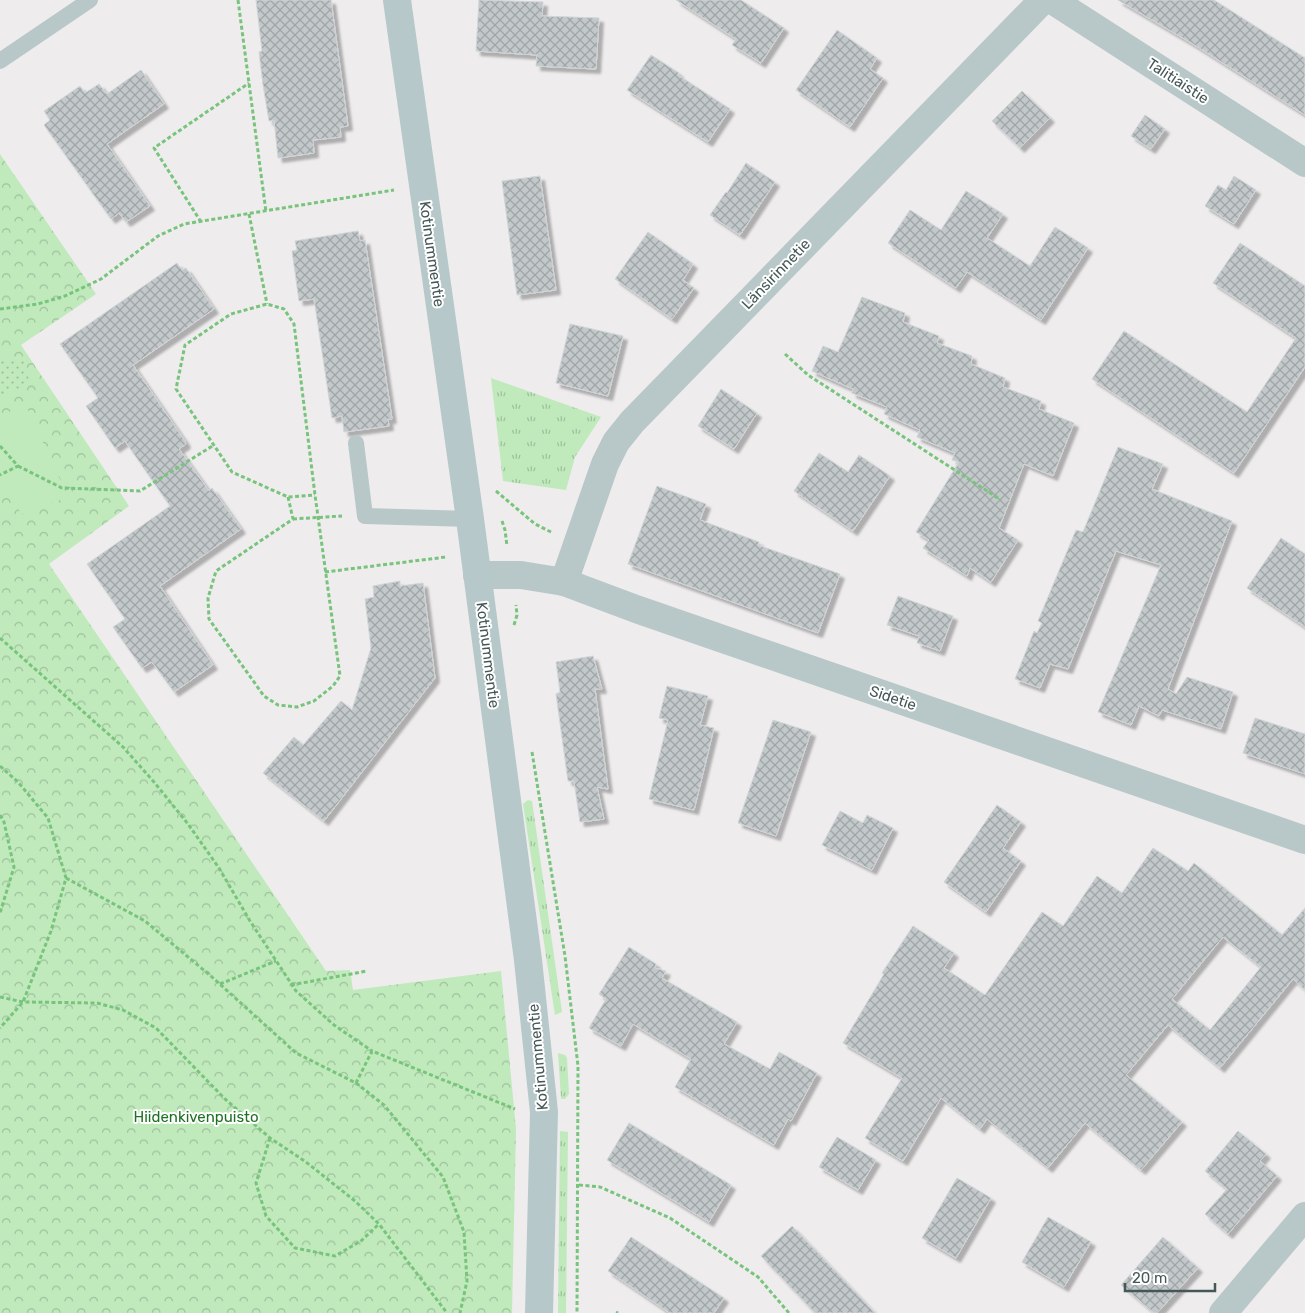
<svg xmlns="http://www.w3.org/2000/svg" width="1305" height="1313" font-family="Rubik,sans-serif">
	<style>
		.grass { fill: url(#grass-tufts) }
		.park { fill: url(#park-crowns) }
		.garden { fill: url(#garden-dots) }
		.pitch { fill: #c0eabc }
		.building { fill: url(#building-cross-hatch); stroke: #d0d5d7; fill-rule: evenodd; filter: url(#shadow) }
		.lines { fill: none; stroke-linecap: round; stroke-linejoin: round }
		.path { stroke: #78c47c; stroke-width: 3; stroke-dasharray: 4 2.5; stroke-linecap: butt }
		.lane { stroke: #b8c7c7; stroke-width: 16 }
		.street { stroke: #b8c7c7; stroke-width: 28 }
		.secondary { stroke: #b6c8c9; stroke-width: 28 }
		.labels { text-anchor: middle; stroke-width: 4; stroke-linejoin: round; paint-order: stroke }
		.street-label { font-size: 15px; fill: #465757; stroke: #fff }
		.park-label { font-size: 15px; fill: #1e7122; stroke: #fff }
	</style>
	<defs>
		<pattern id="grass-tufts" width="24" height="20" patternUnits="userSpaceOnUse" patternTransform="scale(1.25)"><rect width="24" height="20" fill="#c0eabc"/><path d="M3 7l-1-3M5 7V3M7 7l1-3M15 17l-1-3M17 17v-4M19 17l1-3" fill="none" stroke="#9ec09c"/></pattern>
		<pattern id="park-crowns" width="20" height="18" patternUnits="userSpaceOnUse" patternTransform="scale(1.25)"><rect width="20" height="18" fill="#c0eabc"/><path d="M2 6a3 3 0 1 1 6 0M12 15a3 3 0 1 1 6 0" fill="none" stroke="#9ec09c"/></pattern>
		<pattern id="garden-dots" width="8" height="8" patternUnits="userSpaceOnUse" patternTransform="scale(1.25)"><rect width="8" height="8" fill="#c0eabc"/><path d="M2 2h.1M6 6h.1" fill="none" stroke="#9ec09c" stroke-width="1.8" stroke-linecap="round"/></pattern>
		<pattern id="building-cross-hatch" width="8" height="8" patternUnits="userSpaceOnUse" patternTransform="scale(1.25)"><rect width="8" height="8" fill="#c3c9cb"/><path d="M0 0l8 8M0 8l8-8" fill="none" stroke="#a0a6a8"/></pattern>
		<filter id="shadow"><feDropShadow dx="4.5" dy="4.5" stdDeviation="1" flood-color="#0004"/></filter>
	</defs>
	<rect width="100%" height="100%" fill="#eeeced"/>
	<!-- grass -->
	<g class="grass">
		<polygon points="491,378 601,417 575,457 566,490 503,481"/>
		<polygon points="528,800 532,801 562,1012 555,1015 523,804"/>
		<polygon points="558,1053 565,1055 567,1058 569,1094 565,1099 561,1099"/>
		<polygon points="560,1131 568,1132 566,1313 558,1313"/>
	</g>
	<!-- park -->
	<polygon class="park" points="0,154 96,294 21,345 129,506 49,564 326,971 350,970 353,990 501,971 516,1129 512,1313 0,1313"/>
	<!-- garden -->
	<polygon class="garden" points="0,358 24,361 30,384 0,395"/>
	<!-- pitch -->
	<polygon class="pitch" points="26,406 68,497 21,514 8,487 0,479 0,415"/>
	<!-- building -->
	<g class="building">
		<polygon points="256,0 331,0 348,126 340,127 341,137 313,140 314,153 278,158 274,120 269,121 263,85 259,52 262,51"/>
		<polygon points="479,0 543,2 542,16 599,18 596,69 536,66 537,55 476,51"/>
		<polygon points="676,0 741,0 784,28 761,63 732,45 736,39"/>
		<polygon points="1118,0 1214,0 1305,58 1305,115 1193,44"/>
		<polygon points="837,30 877,58 870,69 883,78 850,127 796,90"/>
		<polygon points="651,55 679,73 678,75 730,109 708,142 627,90"/>
		<polygon points="141,70 164,104 107,144 150,206 126,222 119,213 111,219 44,125 50,120 44,111 80,86 85,93 99,84 107,94"/>
		<polygon points="1022,91 1050,118 1020,148 992,121"/>
		<polygon points="1145,115 1165,129 1151,149 1131,136"/>
		<polygon points="746,163 775,182 740,235 710,215 726,192 727,193"/>
		<polygon points="540,176 556,290 517,295 502,181"/>
		<polygon points="1234,176 1256,190 1234,224 1205,206 1218,185 1226,190"/>
		<polygon points="966,191 1003,214 987,238 1030,266 1055,227 1088,248 1041,320 967,272 956,288 888,243 910,210 941,230"/>
		<polygon points="358,231 360,241 365,240 392,419 388,419 389,426 344,432 342,416 332,418 314,299 299,301 292,251 297,250 295,241"/>
		<polygon points="648,232 693,264 683,280 694,288 672,319 615,279"/>
		<polygon points="1240,243 1305,286 1305,367 1234,473 1092,379 1124,331 1247,412 1296,338 1213,283"/>
		<polygon points="177,263 182,270 186,268 214,309 133,365 185,441 186,444 179,449 209,491 212,488 241,529 160,586 213,665 174,692 152,662 142,668 113,627 125,619 87,564 170,506 125,441 115,448 86,406 98,398 60,344"/>
		<polygon points="862,297 905,313 903,322 939,336 937,343 972,356 971,364 1005,378 1003,387 1041,401 1039,409 1074,423 1053,476 1024,464 999,528 1018,540 991,582 970,568 967,576 923,548 929,540 916,532 959,462 952,460 955,453 917,437 920,430 884,414 887,407 852,393 853,389 812,371 823,346 838,352"/>
		<polygon points="570,324 623,336 608,396 556,383"/>
		<polygon points="721,389 757,413 734,449 698,426"/>
		<polygon points="1118,447 1163,464 1152,489 1232,521 1168,689 1176,694 1187,677 1233,692 1221,729 1162,710 1159,716 1139,706 1131,725 1098,712 1161,565 1116,551 1068,669 1050,664 1040,688 1015,679 1034,631 1037,633 1042,623 1038,621 1076,530 1083,532"/>
		<polygon points="819,453 848,472 859,455 890,476 853,531 794,491"/>
		<polygon points="657,486 706,504 700,520 759,542 758,545 840,574 818,633 628,564"/>
		<polygon points="1281,538 1305,554 1305,627 1247,588"/>
		<polygon points="400,581 400,586 423,583 435,678 324,821 263,773 294,737 303,745 341,701 352,710 371,648 365,599 374,597 373,586"/>
		<polygon points="898,596 953,616 940,651 917,643 919,636 887,625"/>
		<polygon points="593,656 602,689 595,689 608,789 597,787 604,819 580,822 574,781 568,781 556,694 560,692 556,662"/>
		<polygon points="667,686 708,696 700,725 714,728 694,810 649,799 668,720 659,718"/>
		<polygon points="1255,718 1305,734 1305,774 1243,753"/>
		<polygon points="773,720 811,732 776,836 738,823"/>
		<polygon points="997,805 1021,822 1003,848 1021,861 986,912 944,882"/>
		<polygon points="840,811 863,823 867,815 893,828 872,870 822,845"/>
		<path d="M1153,848l35,23 6,-8 88,72 23,-27v82l-12,-11 -73,89 -52,-43 -42,50 56,47 -41,48 -56,-47 -37,45 -61,-49 -7,10 -39,-31 -38,63 -38,-23 37,-60 -59,-35 41,-69 -2,-1 31,-47 41,27 -10,15 41,27 57,-83 21,14 34,-50 25,17zM1223,937l38,30 -51,63 -38,-31z"/>
		<polygon points="629,947 656,964 655,968 666,971 662,978 737,1022 724,1044 770,1069 779,1052 817,1073 791,1121 788,1119 774,1145 675,1087 691,1059 633,1024 621,1046 589,1028 606,999 599,994"/>
		<polygon points="629,1123 731,1185 709,1222 607,1160"/>
		<polygon points="1238,1131 1266,1154 1260,1161 1277,1176 1228,1234 1205,1214 1227,1189 1205,1171"/>
		<polygon points="837,1137 876,1160 858,1190 819,1167"/>
		<polygon points="957,1178 991,1198 956,1258 922,1238"/>
		<polygon points="1048,1217 1091,1242 1064,1287 1022,1262"/>
		<polygon points="792,1226 875,1313 815,1313 761,1256"/>
		<polygon points="631,1237 724,1298 714,1313 670,1313 608,1271"/>
		<polygon points="1163,1237 1198,1268 1157,1313 1154,1313 1121,1285"/>
	</g>
	<g class="lines">
		<!-- path -->
		<g class="path">
			<polyline points="238,0 266,212"/>
			<polyline points="249,214 267,304"/>
			<polyline points="201,222 154,148 249,83"/>
			<polyline points="0,309 38,304 65,296 101,279 158,236 184,224 394,190"/>
			<polyline points="785,354 808,375 1001,500"/>
			<polyline points="0,446 18,466 0,475"/>
			<polyline points="18,466 62,488 140,491 214,445"/>
			<polyline points="496,491 535,524 551,532"/>
			<polyline points="288,497 293,519 216,571 208,598 209,619 264,696 278,705 297,707 314,701 333,686 340,676 315,495 294,324 284,309 267,304 231,314 185,345 176,389 232,472 288,497 315,495"/>
			<polyline points="293,519 342,516"/>
			<polyline points="502,521 505,530 507,546"/>
			<polyline points="325,572 446,557"/>
			<polyline points="514,625 517,615 516,605"/>
			<polyline points="0,638 123,747 154,782 188,824 219,868 250,921 296,991 334,1025 372,1051"/>
			<polyline points="532,752 565,956 578,1066 577,1313"/>
			<polyline points="0,766 18,782 48,818 66,878 51,931 23,1002 0,1028"/>
			<polyline points="0,815 4,822 14,867 0,913"/>
			<polyline points="66,878 145,921 212,977 296,1053 356,1083 372,1051 515,1109"/>
			<polyline points="220,984 276,961"/>
			<polyline points="291,985 367,971"/>
			<polyline points="0,997 23,1002 97,1003 123,1010 156,1028 225,1099 270,1138 306,1162 355,1201 379,1224 447,1313"/>
			<polyline points="356,1083 384,1105 443,1177 464,1232 467,1281 460,1313"/>
			<polyline points="270,1138 256,1183 266,1216 295,1248 335,1256 361,1241 379,1224"/>
			<polyline points="579,1185 600,1187 670,1218 758,1277 789,1313"/>
			<polyline points="616,1312 618,1313"/>
		</g>
		<!-- lane -->
		<g class="lane">
			<polyline points="0,61 90,0"/>
			<polyline points="356,443 365,516 470,519"/>
		</g>
		<!-- street -->
		<g class="street">
			<polyline points="1052,0 1305,163"/>
			<polyline points="477,575 521,575 564,582 636,609 1305,840"/>
			<polyline points="564,582 605,464 616,442 632,422 1043,0"/>
			<polyline points="1223,1313 1305,1216"/>
		</g>
		<!-- secondary -->
		<polyline class="secondary" points="397,0 470,519 528,960 544,1112 539,1313"/>
	</g>
	<g class="labels">
		<!-- street labels -->
		<g class="street-label">
			<text transform="translate(1178 81) rotate(33)" y="5">Talitiaistie</text>
			<text transform="translate(432 254) rotate(82)" y="5">Kotinummentie</text>
			<text transform="translate(776 274) rotate(-46)" y="5">Länsirinnetie</text>
			<text transform="translate(488 655) rotate(83)" y="5">Kotinummentie</text>
			<text transform="translate(893 698) rotate(19)" y="5">Sidetie</text>
			<text transform="translate(538 1057) rotate(-95)" y="5">Kotinummentie</text>
		</g>
		<!-- park labels -->
		<g class="park-label">
			<text x="196" y="1122">Hiidenkivenpuisto</text>
		</g>
	</g>
	<!-- scale -->
	<path d="M1125 1283v8h90v-8" fill="none" stroke="#465757" stroke-width="2.5"/>
	<text x="1132" y="1283" font-size="15" fill="#465757" stroke="#ffffff" stroke-width="4" paint-order="stroke">20 m</text>
</svg>
